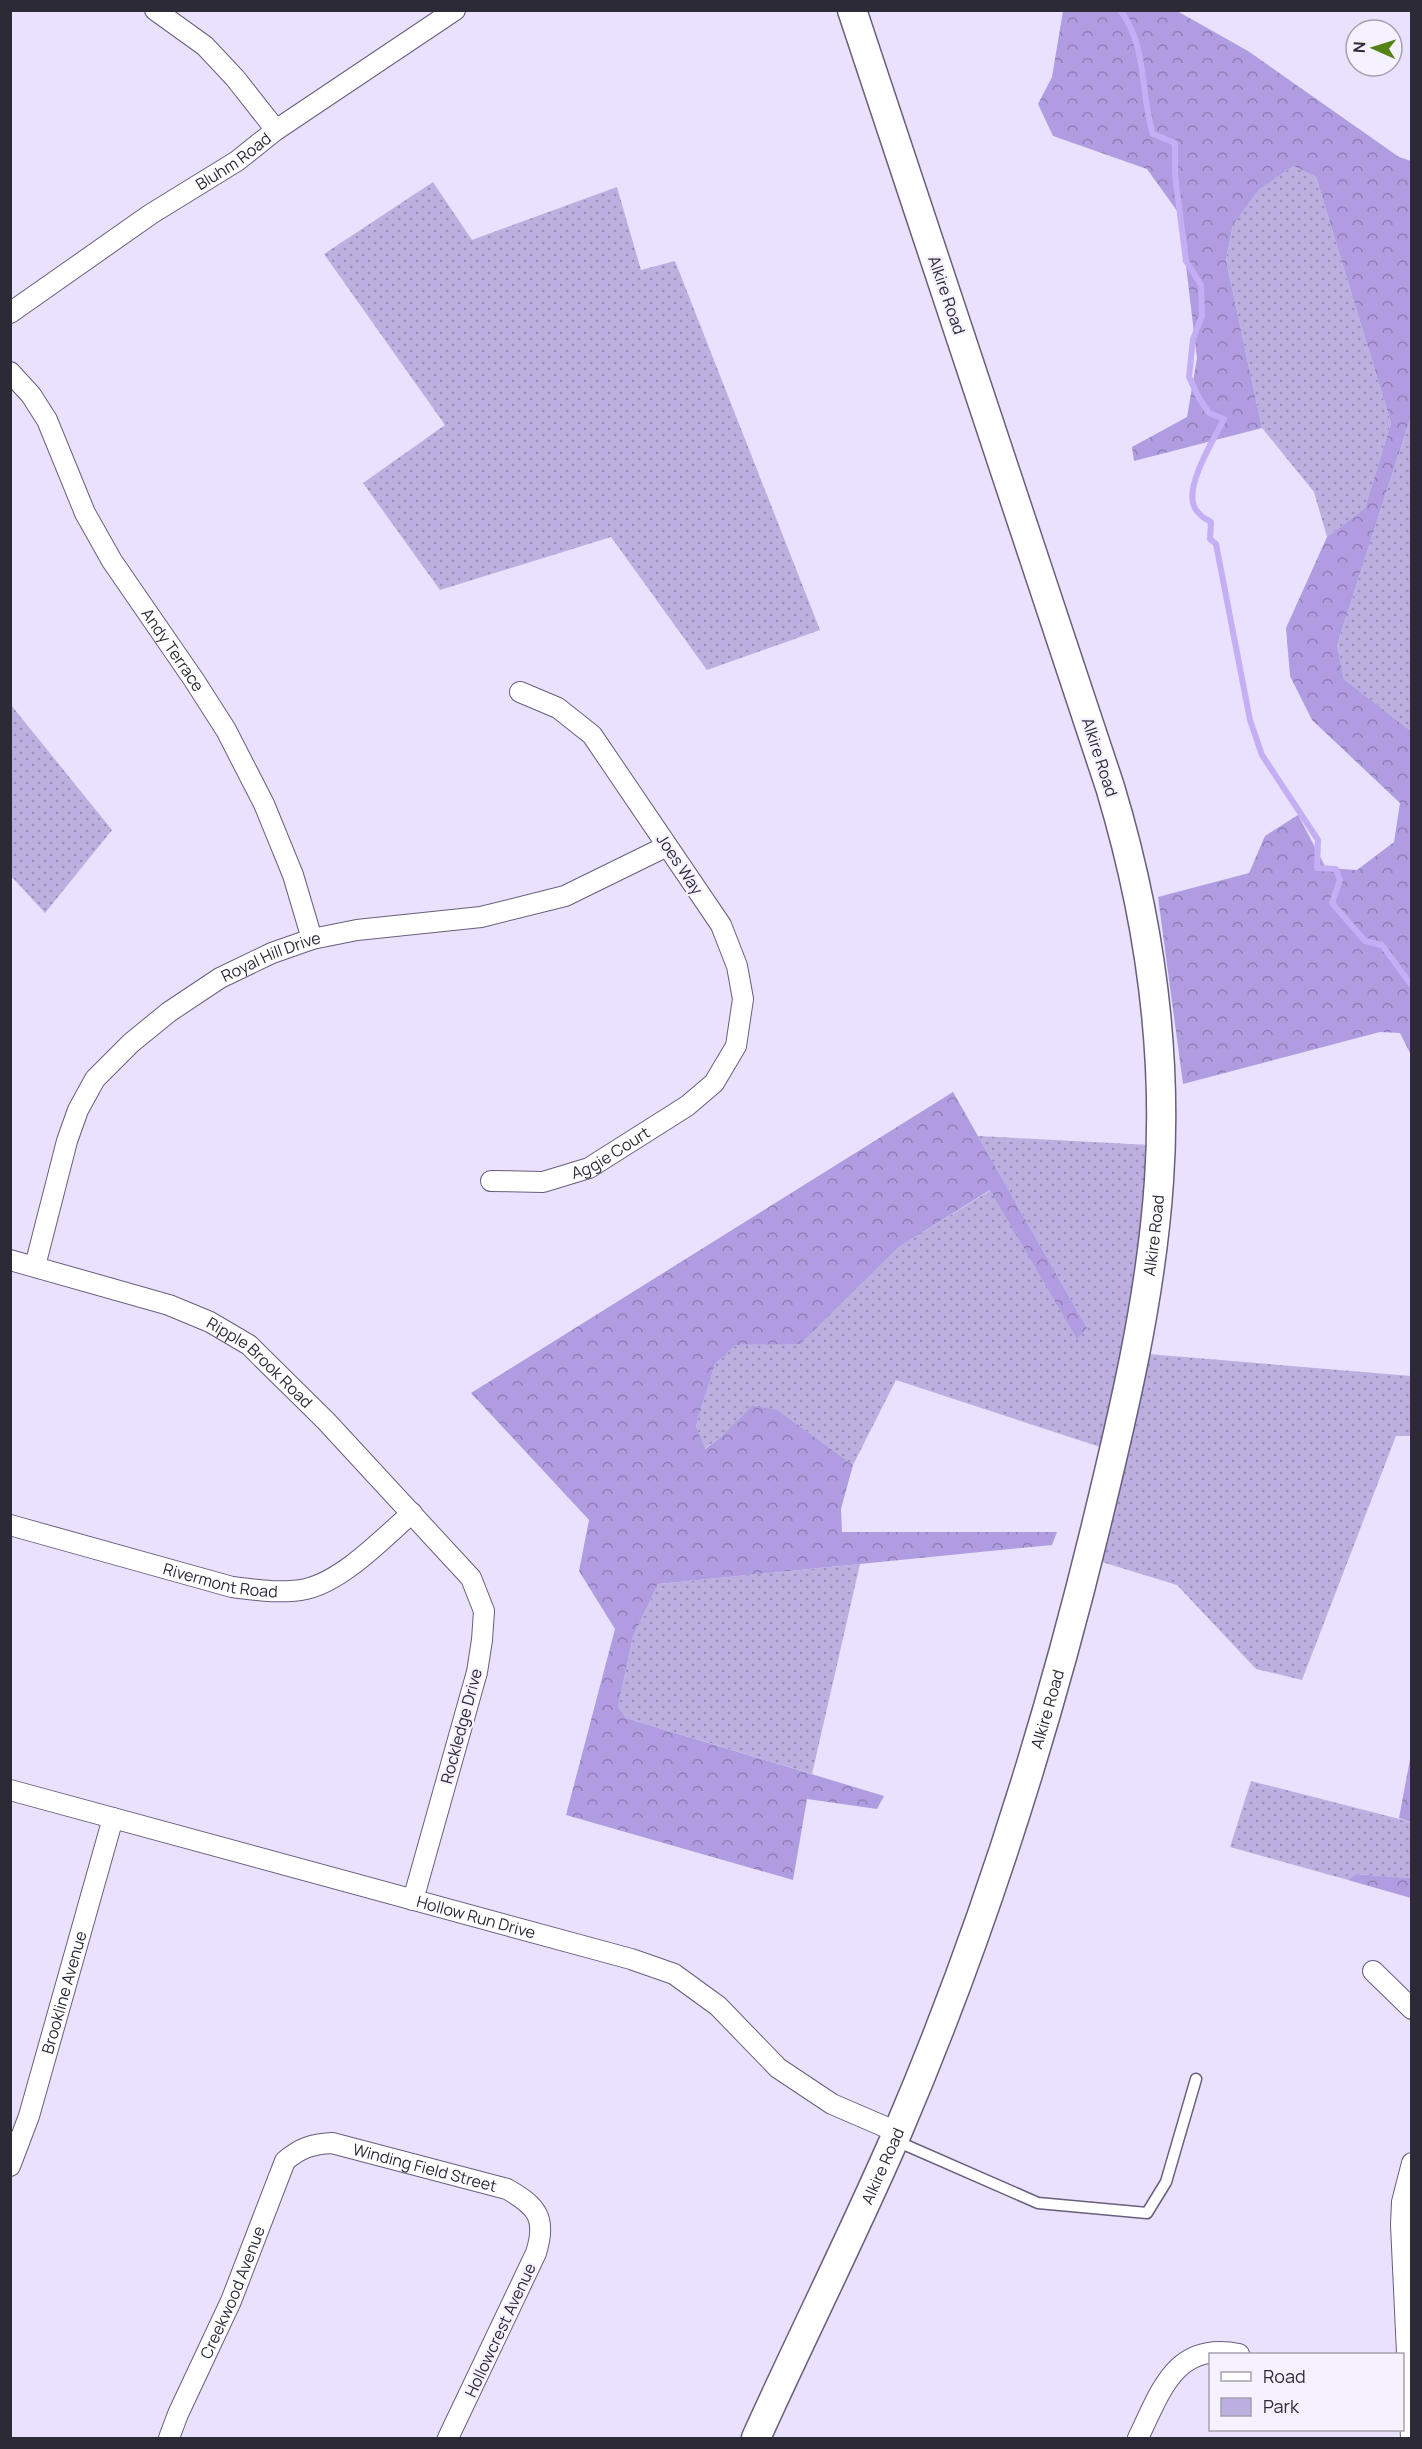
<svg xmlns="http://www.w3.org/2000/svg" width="1422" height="2449" font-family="Manrope,sans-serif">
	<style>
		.green { fill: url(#green-dots) }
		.forest { fill: url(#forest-crowns) }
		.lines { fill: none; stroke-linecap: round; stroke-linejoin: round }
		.stream { stroke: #c4aff5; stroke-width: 6 }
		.lane-casing { stroke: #685f7d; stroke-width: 13 }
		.street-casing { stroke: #685f7d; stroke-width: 22 }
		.secondary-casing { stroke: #685f7d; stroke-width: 31 }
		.lane { stroke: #fff; stroke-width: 10 }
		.street { stroke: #fff; stroke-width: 20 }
		.secondary { stroke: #fff; stroke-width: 28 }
		.labels { text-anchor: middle; stroke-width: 4.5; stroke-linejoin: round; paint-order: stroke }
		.street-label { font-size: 16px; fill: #2d2a37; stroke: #f5f1ff }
	</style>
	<defs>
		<pattern id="green-dots" width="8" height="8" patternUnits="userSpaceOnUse" patternTransform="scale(1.5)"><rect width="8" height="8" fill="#bdb0e0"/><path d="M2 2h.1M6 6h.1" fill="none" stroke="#9a8fb6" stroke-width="1.8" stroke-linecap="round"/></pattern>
		<pattern id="forest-crowns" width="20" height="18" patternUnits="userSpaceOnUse" patternTransform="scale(1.5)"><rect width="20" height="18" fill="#b09ce0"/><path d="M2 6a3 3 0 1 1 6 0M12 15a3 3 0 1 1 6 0" fill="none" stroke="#907fb6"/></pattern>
	</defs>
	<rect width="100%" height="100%" fill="#e9e1fd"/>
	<!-- green -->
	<g class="green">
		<polygon points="1293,166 1316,177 1391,423 1365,508 1327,537 1314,492 1262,428 1226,260 1233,225 1258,191"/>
		<polygon points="433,182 472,240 617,187 641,270 675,261 820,630 707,670 611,537 440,590 363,483 445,425 324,254"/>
		<polygon points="1411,416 1411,731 1344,679 1337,645"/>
		<polygon points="11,705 112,830 45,913 11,876"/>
		<polygon points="978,1136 1150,1145 1137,1288 1100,1447 896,1380 853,1465 778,1410 722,1436 704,1449 696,1426 715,1364 736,1345 800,1343 899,1247 991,1190 1077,1338 1087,1328"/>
		<polygon points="1148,1354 1411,1376 1411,1436 1396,1436 1302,1680 1256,1669 1177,1585 1102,1562"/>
		<polygon points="860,1564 812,1774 626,1718 618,1706 633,1637 658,1584"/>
		<polygon points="1251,1781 1411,1822 1411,1878 1355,1874 1348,1880 1230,1847"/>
	</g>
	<!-- forest -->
	<g class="forest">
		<polygon points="1063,11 1177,11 1248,51 1399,157 1411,161 1411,416 1337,645 1344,679 1411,731 1411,1055 1400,1033 1380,1032 1183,1084 1158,897 1249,873 1265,836 1298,815 1326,868 1357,870 1394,842 1400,803 1312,720 1290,676 1286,628 1327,537 1365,508 1391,423 1316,177 1293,166 1258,191 1233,225 1226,260 1262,428 1134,461 1132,447 1187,417 1197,358 1180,215 1147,169 1053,136 1038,104 1052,77"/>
		<polygon points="953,1092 1087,1328 1077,1339 990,1190 899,1247 800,1344 736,1345 715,1364 696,1426 705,1449 722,1436 752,1406 778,1410 853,1465 841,1509 842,1532 1057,1532 1052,1545 658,1584 633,1637 618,1706 626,1718 884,1796 877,1809 807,1799 793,1880 566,1815 615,1629 579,1571 589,1520 471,1393"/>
		<polygon points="1411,1754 1411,1822 1399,1818"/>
		<polygon points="1355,1874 1411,1878 1411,1898 1348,1880"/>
	</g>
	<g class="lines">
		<!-- stream -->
		<path class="stream" d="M1120,10c28,37 20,83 33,124l22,9v32l11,86 15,24 1,31 -9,23 -4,38 10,21 10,15 15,6c-10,20 -39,66 -30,87 3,8 10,12 17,16l-1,17 6,5 34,176 12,35 56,85 -1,28 19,1 4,11 -8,23 33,38 17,4 30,41"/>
		<!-- lane casing -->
		<g class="lane-casing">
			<polyline id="lane" points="894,2140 1038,2203 1147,2213 1166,2182 1196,2079"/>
		</g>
		<!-- street casing -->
		<g class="street-casing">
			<g id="street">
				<polyline points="155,10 205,46 235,78 276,130"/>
				<path id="s1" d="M10,313l141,-99 86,-53 39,-31 179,-120"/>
				<path id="s2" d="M10,372l21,23 16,25 38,93 27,48 82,119 32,50 38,74 29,71 19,64"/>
				<path id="s3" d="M491,1181l52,1 46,-14 98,-62 27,-23 22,-37 7,-47 -6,-33 -16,-41 -129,-190 -34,-27 -38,-16"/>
				<path id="s4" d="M10,1260l159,45 41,17 39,23 77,76 145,157 13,33 -2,29 -5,32 -64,228"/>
				<path id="s5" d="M35,1266l32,-125 11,-31 17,-31 36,-36 38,-31 51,-34 52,-25 40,-14 45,-9 124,-13 84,-21 102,-50"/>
				<path id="s6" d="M10,1525l222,62c24,3 50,7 74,2 38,-9 77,-51 106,-76"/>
				<path id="s7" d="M10,1790l621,169 43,15 44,32 60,62 54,36 65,28"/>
				<polyline points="1373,1971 1412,2009"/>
				<path id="s8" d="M10,2166l19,-50 84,-298"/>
				<path id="s9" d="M169,2438l9,-24 53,-113 54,-140c15,-13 27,-17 47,-18l175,46c30,17 40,29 29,64l-88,185"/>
				<path d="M1138,2438c23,-47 37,-97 101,-84"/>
				<polyline points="1411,2438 1401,2225 1402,2202 1412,2163"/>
			</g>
		</g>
		<!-- secondary casing -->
		<g class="secondary-casing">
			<g id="secondary">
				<path id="s10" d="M756,2438c46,-102 97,-203 142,-307 83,-194 147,-396 197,-601 28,-115 56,-231 64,-349 9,-133 -11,-268 -49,-394l-258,-777"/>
			</g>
		</g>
		<!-- lane -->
		<use href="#lane" class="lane"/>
		<!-- street -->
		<use href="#street" class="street"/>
		<!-- secondary -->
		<use href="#secondary" class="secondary"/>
	</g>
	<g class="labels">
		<!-- street labels -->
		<g class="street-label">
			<text dy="6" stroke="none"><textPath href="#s1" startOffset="270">Bluhm Road</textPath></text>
			<text transform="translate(947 295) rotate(71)" y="6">Alkire Road</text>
			<text dy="6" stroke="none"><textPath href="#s2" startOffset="324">Andy Terrace</textPath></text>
			<text transform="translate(1100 757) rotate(72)" y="6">Alkire Road</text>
			<text transform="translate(680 864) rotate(56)" y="6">Joes Way</text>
			<text dy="6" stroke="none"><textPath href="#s5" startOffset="414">Royal Hill Drive</textPath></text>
			<text dy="6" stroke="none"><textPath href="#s3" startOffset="126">Aggie Court</textPath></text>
			<text dy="6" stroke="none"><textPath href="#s10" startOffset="1272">Alkire Road</textPath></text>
			<text dy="6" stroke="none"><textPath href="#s4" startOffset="274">Ripple Brook Road</textPath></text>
			<text dy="6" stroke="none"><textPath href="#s6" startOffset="218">Rivermont Road</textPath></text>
			<text dy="6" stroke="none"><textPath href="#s10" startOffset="786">Alkire Road</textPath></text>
			<text transform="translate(461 1726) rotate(-75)" y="6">Rockledge Drive</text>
			<text dy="6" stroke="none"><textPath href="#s7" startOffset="483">Hollow Run Drive</textPath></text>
			<text dy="6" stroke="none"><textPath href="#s8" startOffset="182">Brookline Avenue</textPath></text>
			<text dy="6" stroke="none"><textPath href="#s10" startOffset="300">Alkire Road</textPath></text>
			<text dy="6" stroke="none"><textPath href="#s9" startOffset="448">Winding Field Street</textPath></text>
			<text dy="6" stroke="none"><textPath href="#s9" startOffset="159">Creekwood Avenue</textPath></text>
			<text transform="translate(500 2330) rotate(-65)" y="6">Hollowcrest Avenue</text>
		</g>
	</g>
	<!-- border -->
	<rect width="1422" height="2449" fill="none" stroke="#2d2a37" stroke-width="24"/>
	<!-- legend -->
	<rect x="1209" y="2353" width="195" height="78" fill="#f5f1ff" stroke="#a5a1af" stroke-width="1.5"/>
	<rect x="1221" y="2372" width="30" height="9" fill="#ffffff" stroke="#a5a1af" stroke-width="1.5"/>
	<text x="1263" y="2383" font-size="18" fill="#2d2a37">Road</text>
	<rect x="1221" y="2398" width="30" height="18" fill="#bdb0e0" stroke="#a5a1af" stroke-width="1.5"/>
	<text x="1263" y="2413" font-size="18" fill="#2d2a37">Park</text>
	<!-- north arrow -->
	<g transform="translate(1374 48) rotate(273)"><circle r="28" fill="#f5f1ff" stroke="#a5a1af" stroke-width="1.5"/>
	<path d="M0-4.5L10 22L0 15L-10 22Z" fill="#528314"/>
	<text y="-9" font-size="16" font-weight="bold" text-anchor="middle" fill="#2d2a37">N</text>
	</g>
</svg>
